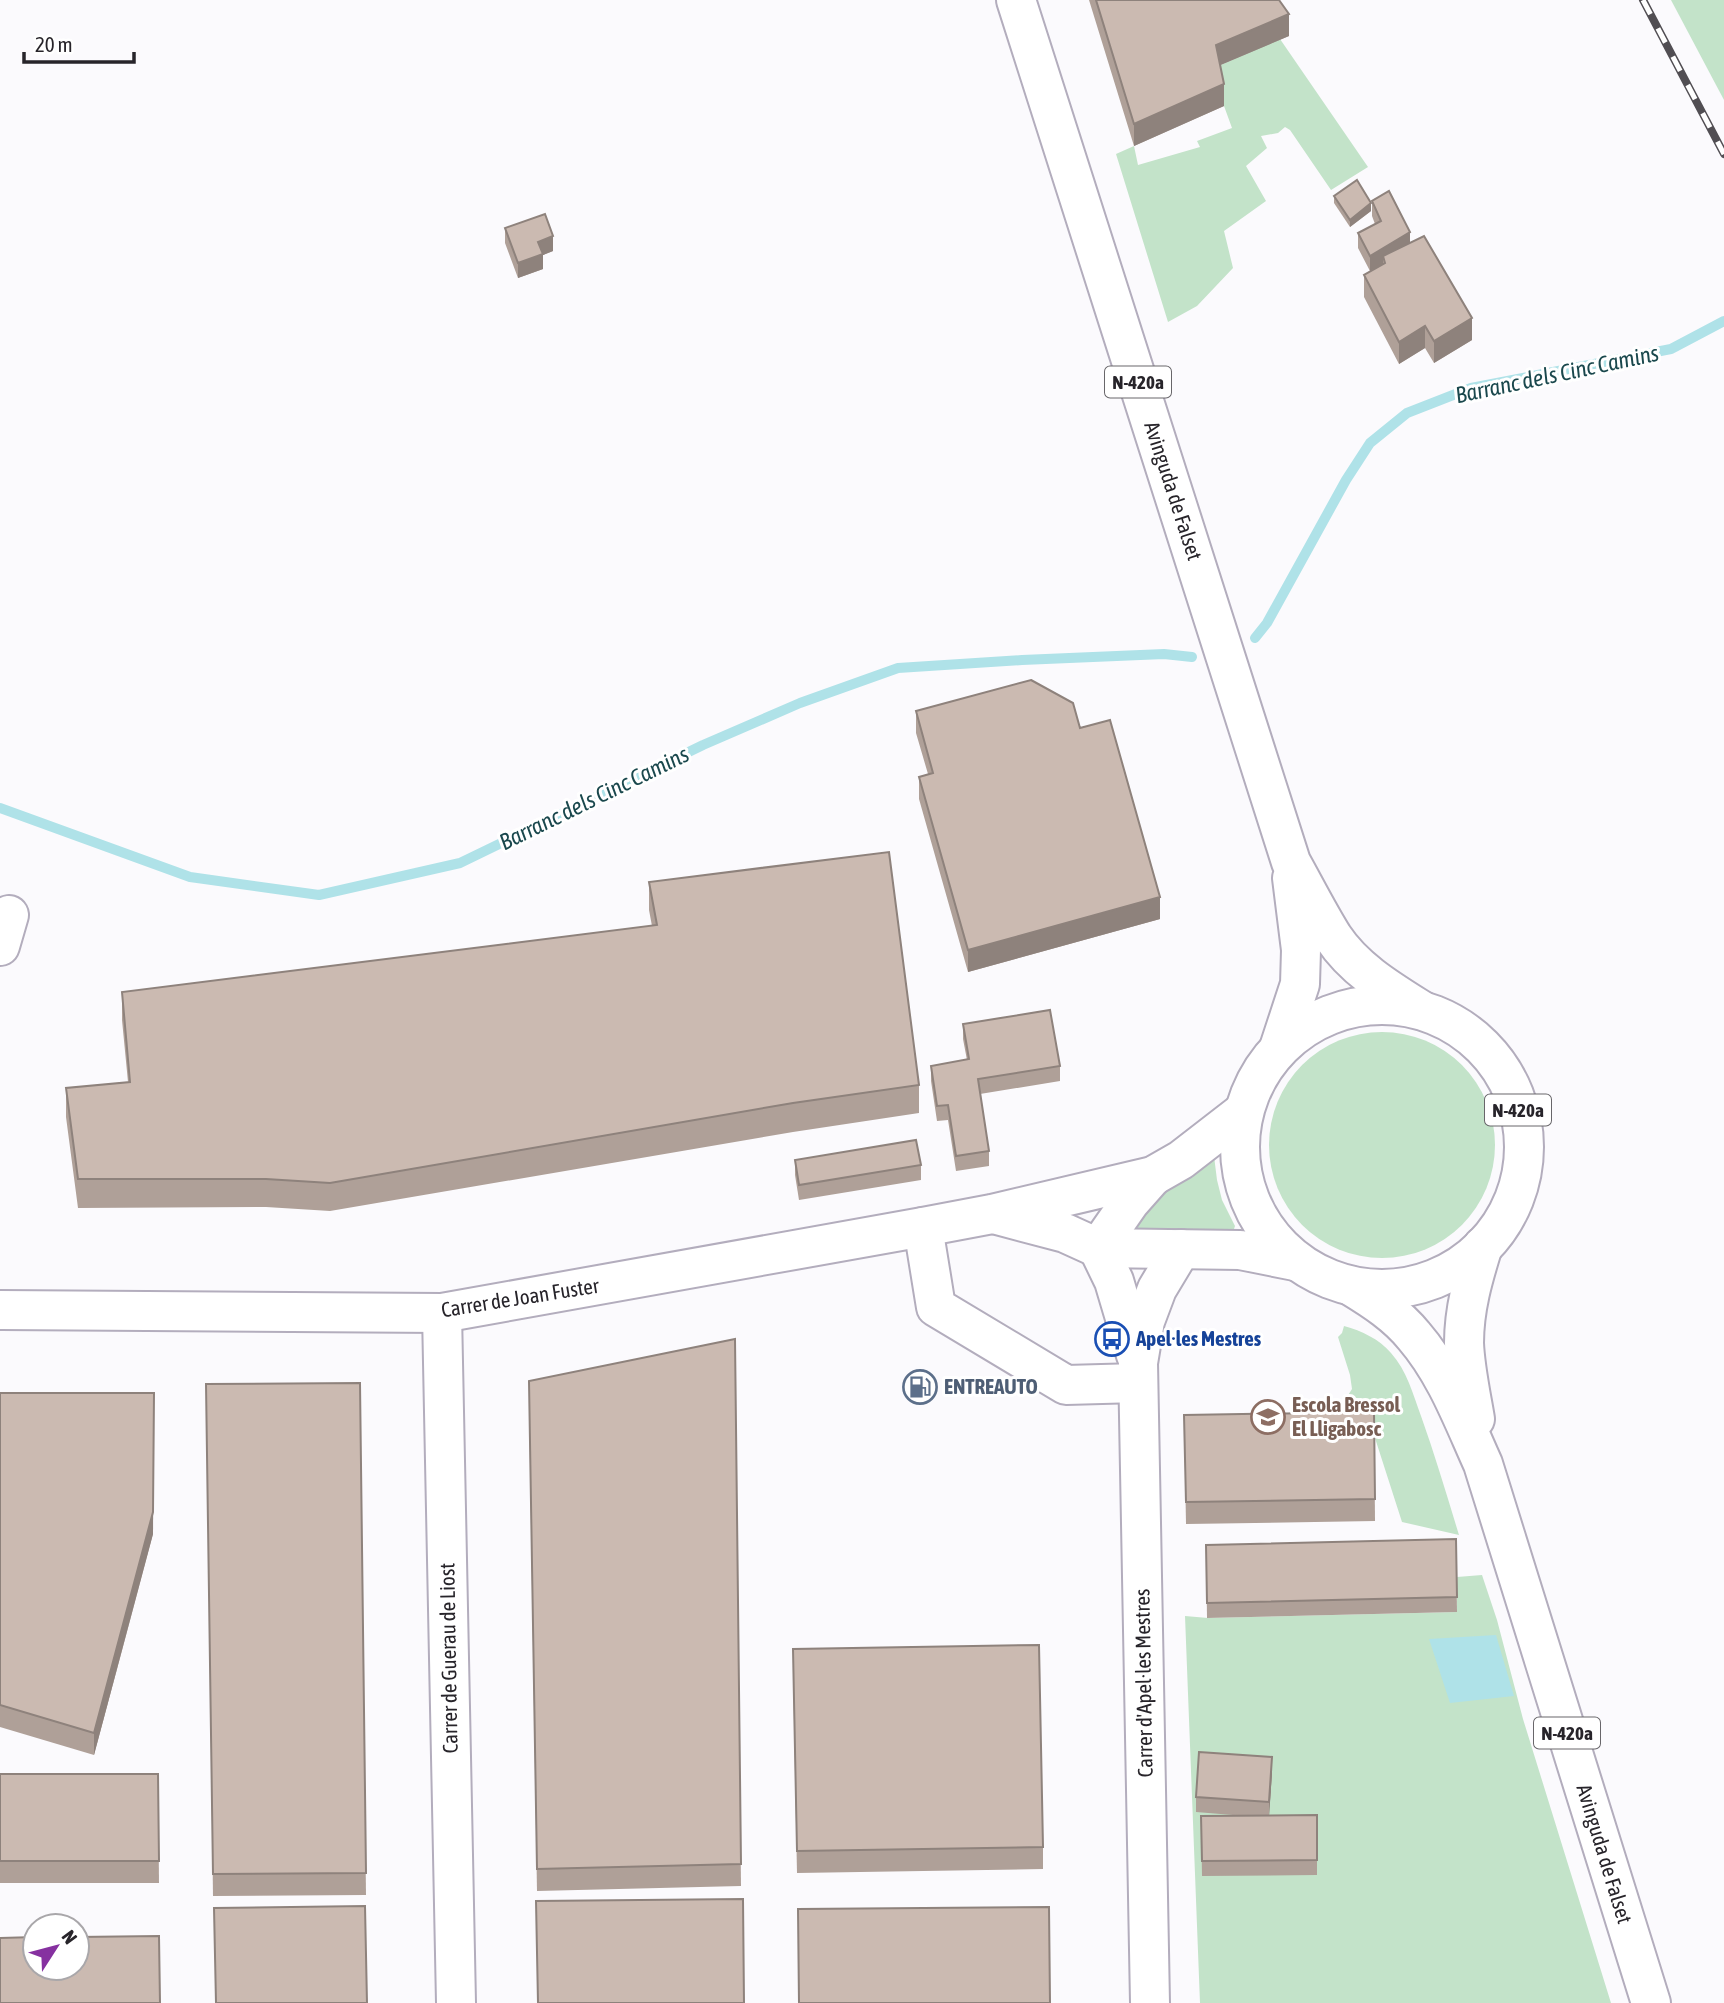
<svg xmlns="http://www.w3.org/2000/svg" width="1724" height="2003" font-family="'Asap Condensed',sans-serif">
	<style>
		.green { fill: #c3e3c9 }
		.water { fill: #afe2e8 }
		.lines { fill: none; stroke-linecap: round; stroke-linejoin: round }
		.stream { stroke: #afe2e8; stroke-width: 10 }
		.minor-casing { stroke: #b3adbd; stroke-width: 42 }
		.major-casing { stroke: #b3adbd; stroke-width: 42 }
		.minor { stroke: #fff; stroke-width: 38 }
		.major { stroke: #fff; stroke-width: 38 }
		.rail-casing { stroke: #514e53; stroke-width: 8 }
		.rail { stroke: #fff; stroke-width: 5; stroke-dasharray: 16; stroke-linecap: butt }
		.wall { fill: #afa098 }
		.shaded-wall { fill: #8e827c }
		.building { fill: #cbbab1; stroke: #8e827c; stroke-width: 2 }
		.labels { text-anchor: middle; stroke-width: 6; stroke-linejoin: round; paint-order: stroke }
		.shield { fill: #fff; stroke: #68666a; stroke-width: 2 }
		.shield-label { font-size: 19px; font-weight: bold; fill: #27242a }
		.street-label { font-size: 21px; fill: #27242a; stroke: #fff }
		.transit-label { font-size: 21px; font-weight: bold; fill: #164399; stroke: #fff; text-anchor: start }
		.service-label { font-size: 21px; font-weight: bold; fill: #4e5e75; stroke: #fff; text-anchor: start }
		.education-label { font-size: 21px; font-weight: bold; fill: #785e54; stroke: #fff; text-anchor: start }
		.water-label { font-size: 23px; font-style: italic; fill: #1a484d; stroke: #fff }
	</style>
	<rect width="100%" height="100%" fill="#fbfafd"/>
	<!-- green -->
	<g class="green">
		<polygon points="1671,0 1724,0 1724,100"/>
		<polygon points="1280,39 1368,167 1331,190 1290,130 1285,127 1278,133 1261,136 1267,148 1246,166 1266,201 1224,231 1233,268 1197,306 1168,322 1116,154 1134,146 1138,165 1200,147 1197,141 1232,128 1224,106 1216,67"/>
		<circle cx="1382" cy="1145" r="113"/>
		<polygon points="1214,1156 1217,1180 1222,1200 1235,1226 1233,1232 1133,1233 1145,1205"/>
		<path d="M1344,1326c18,5 35,13 47,27 16,18 22,41 30,63 14,39 26,80 38,119l-57,-13 -28,-87h-17l-12,-35 7,-11 -2,-14 -12,-38 4,-4z"/>
		<polygon points="1482,1575 1497,1620 1523,1719 1611,2003 1200,2003 1185,1616 1208,1618 1457,1612 1457,1577"/>
	</g>
	<!-- water -->
	<polygon class="water" points="1496,1635 1514,1696 1450,1703 1429,1639"/>
	<g class="lines">
		<!-- stream -->
		<g class="stream">
			<polyline points="1255,638 1267,623 1346,480 1370,443 1407,413 1471,388 1671,349 1724,321"/>
			<polyline points="0,808 190,877 319,895 460,863 703,745 800,703 898,668 1022,660 1164,654 1192,657"/>
		</g>
		<!-- minor casing -->
		<g class="minor-casing">
			<g id="minor">
				<polyline points="0,946 9,915"/>
				<polyline points="997,1215 1065,1233 1098,1248 1240,1250 1295,1261"/>
				<polyline points="923,1227 936,1307 1066,1385 1138,1383"/>
				<polyline points="1098,1248 1114,1281 1136,1355"/>
				<polyline points="1098,1248 1130,1202 1153,1176"/>
				<polyline points="0,1310 442,1313 923,1227 992,1214 1153,1176 1181,1160 1243,1112"/>
				<polyline points="442,1313 456,2003"/>
				<polyline points="1150,2003 1138,1363 1145,1321 1157,1289 1181,1249"/>
			</g>
		</g>
		<!-- major casing -->
		<g class="major-casing">
			<g id="major">
				<path d="M1016,0l275,862c14,25 27,51 42,75 21,32 56,53 88,73"/>
				<circle cx="1382" cy="1147" r="142"/>
				<polyline points="1279,1048 1300,984 1301,950 1292,878"/>
				<path d="M1351,1286c23,14 46,29 63,50 32,37 49,84 69,128l168,539"/>
				<path d="M1475,1419c-4,-24 -10,-51 -11,-76 0,-34 9,-65 19,-97"/>
			</g>
		</g>
		<!-- minor -->
		<use href="#minor" class="minor"/>
		<!-- major -->
		<use href="#major" class="major"/>
		<!-- rail casing -->
		<g class="rail-casing">
			<polyline id="rail" points="1643,0 1724,154"/>
		</g>
		<!-- rail -->
		<use href="#rail" class="rail"/>
	</g>
	<!-- wall -->
	<g class="wall">
		<polygon points="1089,0 1279,0 1289,36 1220,65 1224,106 1134,146"/>
		<polygon points="1334,196 1371,211 1350,227 1334,203"/>
		<polygon points="1372,201 1410,242 1472,340 1434,363 1425,348 1399,364 1364,297 1364,275 1383,265 1383,264 1370,271 1358,248 1358,233 1375,224 1372,216"/>
		<polygon points="505,228 553,251 543,255 543,269 518,278 505,243"/>
		<polygon points="916,711 1080,728 1160,919 968,972 919,799 919,777 928,774 916,733"/>
		<polygon points="649,882 919,1085 919,1113 793,1132 330,1211 266,1207 78,1208 66,1117 66,1088 128,1082 122,1020 122,992 652,926 649,910"/>
		<polygon points="963,1024 1060,1066 1060,1081 980,1094 989,1151 989,1166 956,1171 948,1120 937,1121 931,1081 931,1066 967,1060 963,1039"/>
		<polygon points="795,1160 921,1165 921,1180 799,1200 795,1175"/>
		<polygon points="735,1339 741,1886 537,1891 529,1403"/>
		<polygon points="360,1383 366,1895 213,1896 206,1384"/>
		<polygon points="0,1393 153,1534 94,1755 0,1727"/>
		<polygon points="1374,1412 1375,1521 1186,1524 1184,1415"/>
		<polygon points="1456,1539 1457,1612 1207,1618 1206,1545"/>
		<polygon points="793,1671 1043,1847 1043,1869 797,1873"/>
		<polygon points="1272,1772 1269,1815 1317,1815 1317,1875 1202,1876 1201,1816 1245,1816 1196,1812 1196,1797"/>
		<polygon points="0,1774 158,1774 159,1883 0,1883"/>
	</g>
	<!-- shaded-wall -->
	<g class="shaded-wall">
		<polygon points="1289,14 1289,36 1216,67 1216,45"/>
		<polygon points="1224,84 1224,106 1134,146 1134,124"/>
		<polygon points="1371,203 1371,211 1350,227 1350,220"/>
		<polygon points="1410,232 1410,247 1383,256 1383,264 1370,271 1370,256"/>
		<polygon points="553,236 553,251 543,255 543,269 518,278 518,263 538,242"/>
		<polygon points="1472,318 1472,340 1434,363 1434,341"/>
		<polygon points="1425,326 1425,348 1399,364 1399,342"/>
		<polygon points="1160,897 1160,919 968,972 968,950"/>
		<polygon points="154,1393 153,1534 94,1755 94,1733"/>
		<polygon points="1272,1757 1272,1772 1269,1817 1269,1802"/>
	</g>
	<!-- building -->
	<g class="building">
		<polygon points="1096,0 1279,0 1289,14 1216,45 1224,84 1134,124"/>
		<polygon points="1357,180 1371,203 1350,220 1334,196"/>
		<polygon points="1389,191 1410,232 1370,256 1358,233 1381,221 1372,201"/>
		<polygon points="545,214 553,236 538,242 543,254 518,263 505,228"/>
		<polygon points="1424,236 1472,318 1434,341 1425,326 1399,342 1364,275 1385,263 1383,256"/>
		<polygon points="1031,680 1073,703 1080,728 1110,720 1160,897 968,950 919,777 933,773 916,711"/>
		<polygon points="889,852 919,1085 793,1103 330,1183 266,1179 78,1179 66,1088 130,1082 122,992 657,925 649,882"/>
		<polygon points="1050,1010 1060,1066 978,1079 989,1151 956,1156 948,1105 937,1106 931,1066 969,1059 963,1024"/>
		<polygon points="916,1140 921,1165 799,1185 795,1160"/>
		<polygon points="735,1339 741,1864 537,1869 529,1381"/>
		<polygon points="360,1383 366,1873 213,1874 206,1384"/>
		<polygon points="0,1393 154,1393 153,1512 94,1733 0,1705"/>
		<polygon points="1374,1412 1375,1499 1186,1502 1184,1415"/>
		<polygon points="1456,1539 1457,1597 1207,1603 1206,1545"/>
		<polygon points="1039,1645 1043,1847 797,1851 793,1649"/>
		<polygon points="1199,1752 1272,1757 1269,1802 1196,1797"/>
		<polygon points="0,1774 158,1774 159,1861 0,1861"/>
		<polygon points="1317,1815 1317,1860 1202,1861 1201,1816"/>
		<polygon points="743,1899 744,2003 538,2003 536,1901"/>
		<polygon points="365,1906 367,2003 216,2003 214,1908"/>
		<polygon points="1049,1907 1050,2003 799,2003 798,1909"/>
		<polygon points="159,1936 160,2003 0,2003 0,1938 35,1937 35,1968 77,1968 77,1937"/>
	</g>
	<!-- icons -->
	<defs>
		<g id="bus-ring" transform="scale(1.75)"><circle r="9.5" fill="#fff" stroke="#1a4fb4" stroke-width="1.5"/><path d="M-5-6H5V4H4V6H2V4H-2V6H-4V4H-5ZM-3.5-4V0h7V-4ZM-3.5 1.2v1.5H-2V1.2ZM2 1.2v1.5H3.5V1.2Z" fill="#1a4fb4"/></g>
		<g id="fuel-ring" transform="scale(1.75)"><circle r="9.5" fill="#fff" stroke="#5c6f8a" stroke-width="1.5"/><path d="M-5.5-6h7V0h2V4h1.3V-2.5L3-4.5l.8-.8L6-3V5H2.5V1h-1V6h-7ZM-4.2-4.7v3.2H.2V-4.7Z" fill="#5c6f8a"/></g>
		<g id="school-ring" transform="scale(1.75)"><circle r="9.5" fill="#fff" stroke="#8d6e63" stroke-width="1.5"/><path d="M0-5L7-2L0 1L-7-2ZM-4 1L0 2.5L4 1V4Q0 6-4 4Z" fill="#8d6e63"/></g>
	</defs>
	<g fill-rule="evenodd">
		<use href="#bus-ring" x="1112" y="1339"/>
		<use href="#fuel-ring" x="920" y="1387"/>
		<use href="#school-ring" x="1268" y="1417"/>
	</g>
	<g class="labels">
		<!-- shield labels -->
		<g class="shield">
			<rect x="1105" y="366.5" width="66" height="31" rx="5"/>
			<rect x="1485" y="1094.5" width="66" height="31" rx="5"/>
			<rect x="1534" y="1717.5" width="66" height="31" rx="5"/>
		</g>
		<g class="shield-label">
			<text x="1138" y="389">N-420a</text>
			<text x="1518" y="1117">N-420a</text>
			<text x="1567" y="1740">N-420a</text>
		</g>
		<!-- street labels -->
		<g class="street-label">
			<text transform="translate(1173 491) rotate(72)" y="7">Avinguda de Falset</text>
			<text transform="translate(520 1298) rotate(-9)" y="7">Carrer de Joan Fuster</text>
			<text transform="translate(449 1658) rotate(-91)" y="7">Carrer de Guerau de Liost</text>
			<text transform="translate(1144 1683) rotate(-91)" y="7">Carrer d'Apel·les Mestres</text>
			<text transform="translate(1604 1854) rotate(73)" y="7">Avinguda de Falset</text>
		</g>
		<!-- transit labels -->
		<g class="transit-label">
			<text x="1136" y="1346">Apel·les Mestres</text>
		</g>
		<!-- service labels -->
		<g class="service-label">
			<text x="944" y="1394">ENTREAUTO</text>
		</g>
		<!-- education labels -->
		<g class="education-label">
			<text x="1292" y="1412">Escola Bressol<tspan x="1292" dy="24">El Lligabosc</tspan></text>
		</g>
		<!-- water labels -->
		<g class="water-label">
			<text transform="translate(1557 374) rotate(-12)" y="8">Barranc dels Cinc Camins</text>
			<text transform="translate(594 798) rotate(-26)" y="8">Barranc dels Cinc Camins</text>
		</g>
	</g>
	<!-- north arrow -->
	<g transform="translate(56 1947) rotate(54)"><circle r="33" fill="#ffffff" stroke="#a9a7aa" stroke-width="2"/>
	<path d="M0-5L12 26L0 18L-12 26Z" fill="#8631a0"/>
	<text y="-10" font-size="19" font-weight="bold" text-anchor="middle" fill="#27242a">N</text>
	</g>
	<!-- scale -->
	<path d="M24 52v10h110v-10" fill="none" stroke="#27242a" stroke-width="3.5"/>
	<text x="35" y="52" font-size="21" fill="#27242a" stroke="#ffffff" stroke-width="5" paint-order="stroke">20 m</text>
</svg>
